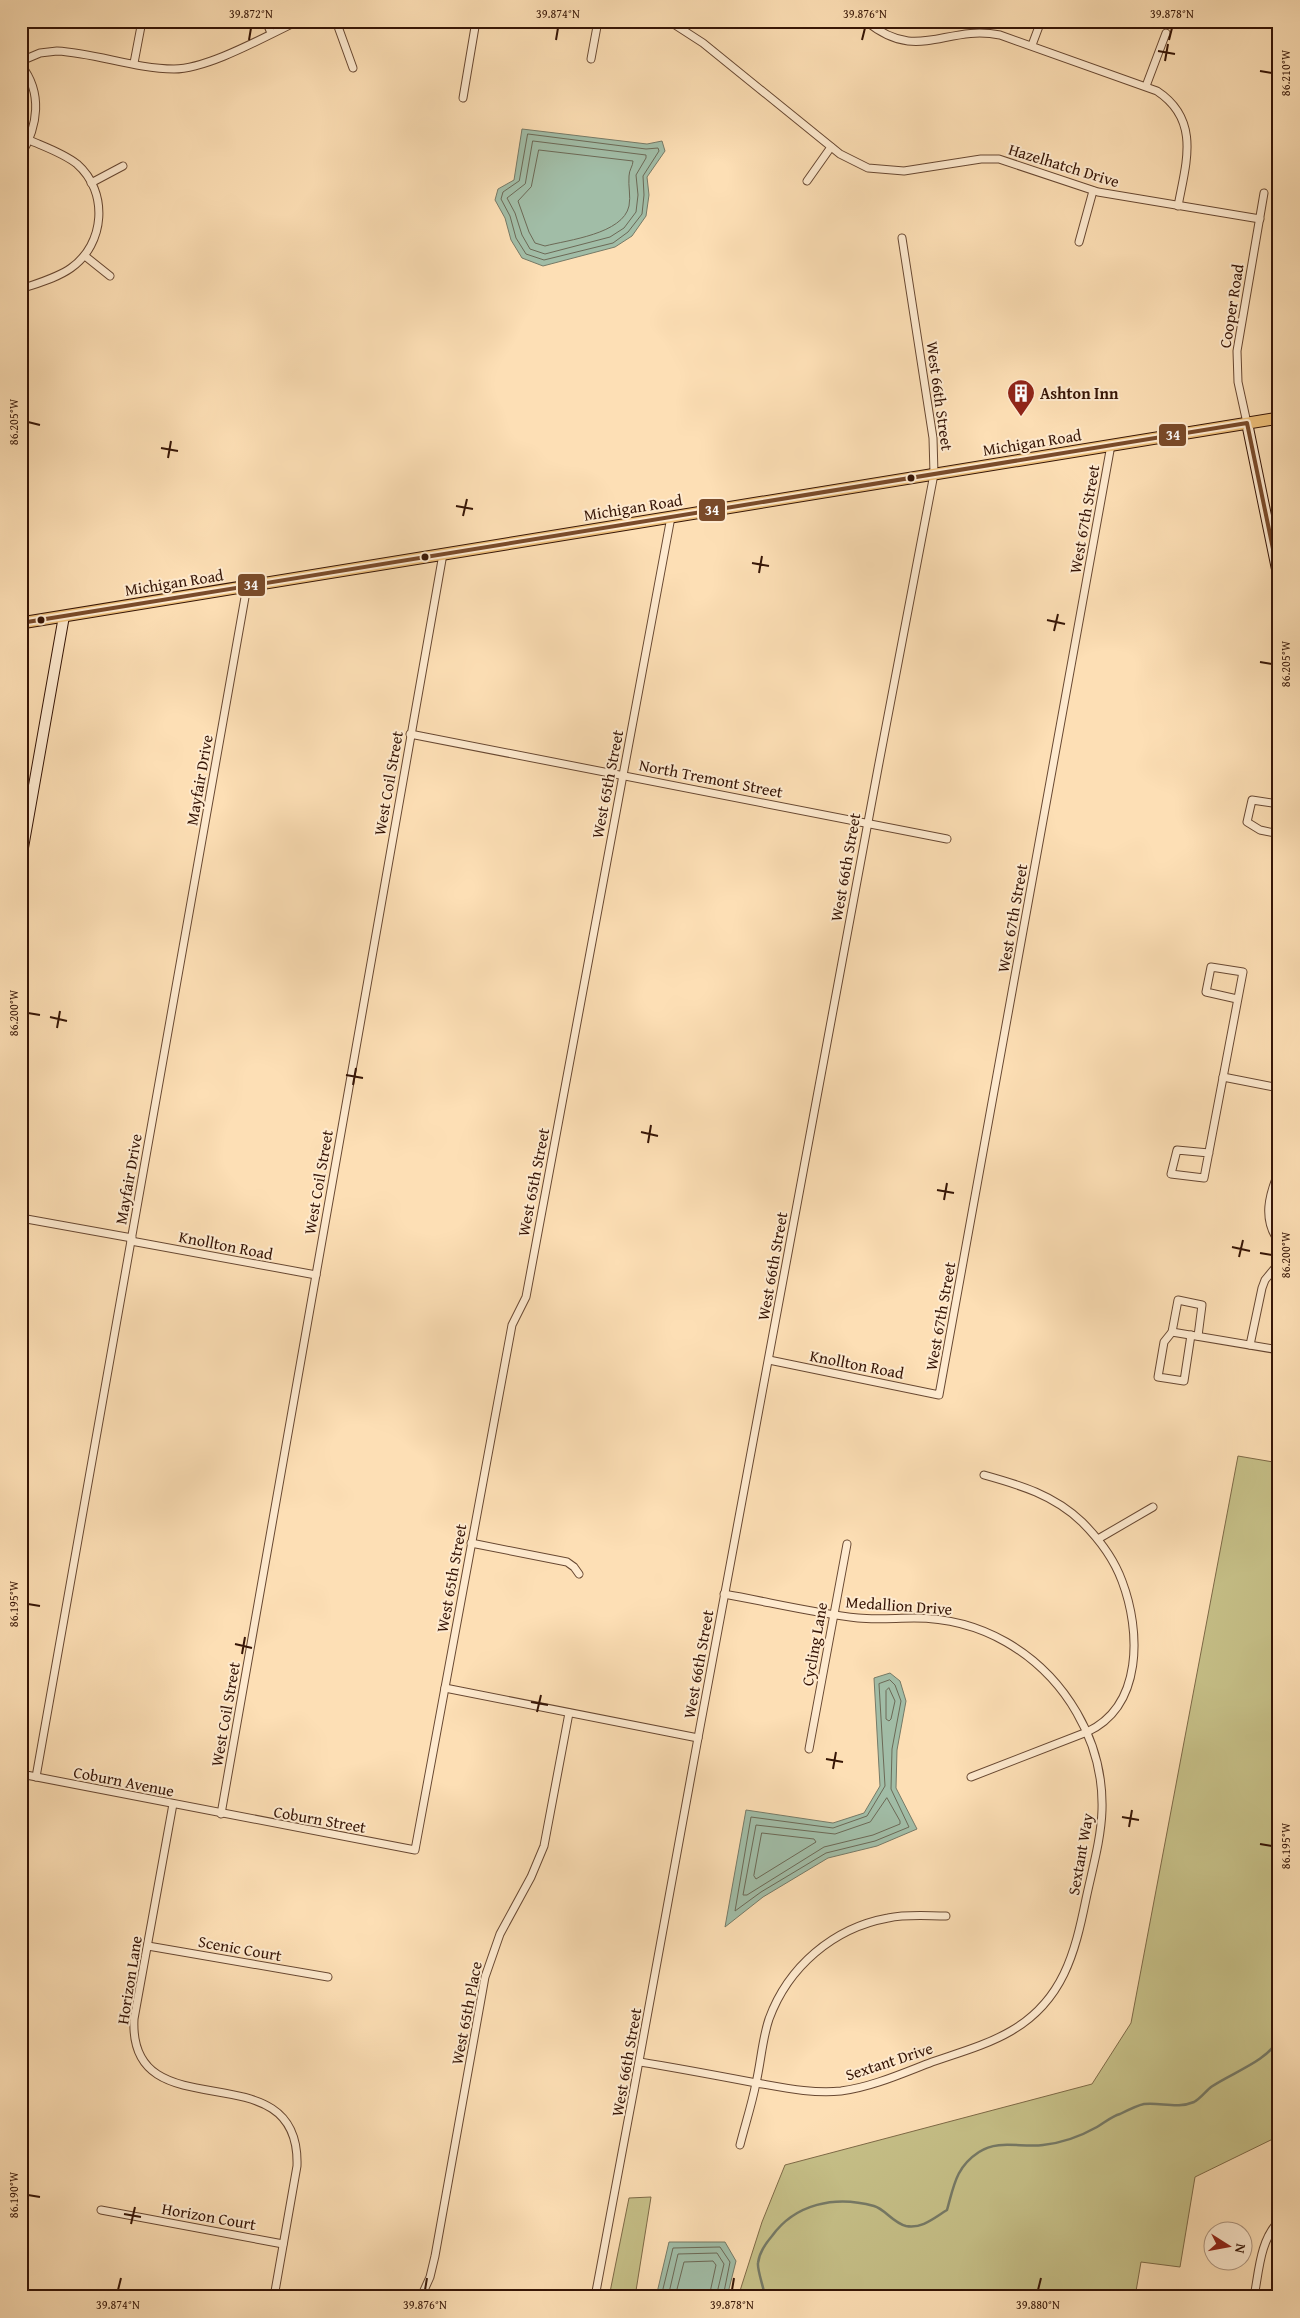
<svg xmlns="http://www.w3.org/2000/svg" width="1300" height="2318" font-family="'Gentium Book Plus',serif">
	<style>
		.green { fill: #c6c088; stroke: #7e6a47 }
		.water { fill: #a1bda7; stroke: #767a67 }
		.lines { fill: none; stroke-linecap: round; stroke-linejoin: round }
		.shore { stroke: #6c6956; stroke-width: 1 }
		.stream { stroke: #767a67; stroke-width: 2.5 }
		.street-casing { stroke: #684832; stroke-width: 9 }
		.secondary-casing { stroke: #361506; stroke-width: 12 }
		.primary-casing { stroke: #361506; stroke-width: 13 }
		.street { stroke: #feeacf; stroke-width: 7 }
		.secondary { stroke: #feeacf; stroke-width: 10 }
		.primary { stroke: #eec07a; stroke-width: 11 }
		.bus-1-casing { stroke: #feeacf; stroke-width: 8 }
		.bus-1 { stroke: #7a4b2a; stroke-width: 4 }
		.ticks { fill: none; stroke: #361506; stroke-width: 2 }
		.bus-dot { fill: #361506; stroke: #feeacf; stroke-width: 2 }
		.labels { text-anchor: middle; stroke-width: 4; stroke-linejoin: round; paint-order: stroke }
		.street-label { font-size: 16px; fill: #361506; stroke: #feeacf }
		.poi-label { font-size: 16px; font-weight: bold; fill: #361506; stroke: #feeacf; text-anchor: start }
		.line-badge { stroke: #feeacf; stroke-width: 2 }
		.badge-label { font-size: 14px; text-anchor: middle; font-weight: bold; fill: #fff }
		.neatline { fill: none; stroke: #361506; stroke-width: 2 }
		.ticks-label { font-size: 12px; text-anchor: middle; fill: #361506 }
	</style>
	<rect width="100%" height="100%" fill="#fddfb5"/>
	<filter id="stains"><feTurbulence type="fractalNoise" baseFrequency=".004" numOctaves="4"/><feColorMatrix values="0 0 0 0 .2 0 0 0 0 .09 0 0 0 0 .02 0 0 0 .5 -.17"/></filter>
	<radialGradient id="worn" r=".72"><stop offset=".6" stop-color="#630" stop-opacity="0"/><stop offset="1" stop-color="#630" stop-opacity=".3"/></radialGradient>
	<!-- green -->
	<g class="green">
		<polygon points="1238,1456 1279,1463 1279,2136 1195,2177 1180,2267 1141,2262 1135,2297 738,2297 762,2222 785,2165 1092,2084 1131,2023"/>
		<polygon points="651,2197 635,2297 609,2297 629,2198"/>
	</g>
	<!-- water -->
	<g class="water">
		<polygon points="522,129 647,144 662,141 665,151 647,177 649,195 646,216 632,236 615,247 543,266 522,258 511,240 505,218 495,200 498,189 514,180"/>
		<polygon points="890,1673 900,1681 906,1701 897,1750 896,1788 917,1829 877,1846 828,1858 763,1897 725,1927 746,1810 833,1823 864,1813 880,1786 874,1678"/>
		<polygon points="669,2242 725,2242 736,2261 727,2297 656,2297"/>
	</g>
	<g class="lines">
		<!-- shore -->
		<g class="shore">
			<polygon points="528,134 646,149 658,148 659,151 643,176 644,195 642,214 628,232 613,243 544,260 526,254 516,238 510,216 501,199 503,192 519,181"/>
			<polygon points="533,141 646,155 646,158 636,175 638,195 636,212 624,228 610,237 545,254 530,249 522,235 515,213 507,198 525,184"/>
			<path d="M539,150l94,11c0,5 -4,9 -4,15 -1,10 2,20 0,30 -6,28 -61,34 -84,40l-10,-3 -6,-11 -11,-31 13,-14z"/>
			<polygon points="890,1680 895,1685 901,1701 892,1749 891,1789 909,1827 875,1841 826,1853 761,1892 735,1911 751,1817 833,1828 867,1816 885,1786 879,1684"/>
			<polygon points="889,1688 895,1701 891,1719 889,1721 886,1719 886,1691"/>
			<polygon points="887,1798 900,1821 900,1824 873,1835 824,1847 747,1895 743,1895 756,1825 835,1834 870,1822"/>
			<polygon points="762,1833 814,1839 816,1842 756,1879 754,1876"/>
			<polyline points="661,2297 673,2248 720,2247 730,2262 723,2297"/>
			<polyline points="668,2297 678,2254 717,2253 724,2264 716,2297"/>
			<polyline points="675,2297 684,2262 713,2261 716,2265 709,2297"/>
		</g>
		<!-- stream -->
		<path class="stream" d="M765,2297c-1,-9 -8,-27 -7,-34 1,-9 8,-20 14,-27 23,-32 63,-41 102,-30 11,3 19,17 32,20 16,3 28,-8 41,-16 7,-25 9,-43 32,-58 19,-13 43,-4 64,-7 18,-2 38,-9 54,-18 7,-4 15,-11 23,-13 6,-3 19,-9 24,-10 16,-2 34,5 50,-2 6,-3 12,-11 17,-15 22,-15 55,-25 68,-48"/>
		<!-- street casing -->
		<g class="street-casing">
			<g id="street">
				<polyline points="266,21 271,33"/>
				<polyline points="336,21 353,68"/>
				<polyline points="669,21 703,43 840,154 868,168 904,171 981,159 999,159 1098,192 1260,219"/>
				<path d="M866,21c52,43 79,3 134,14l157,56c44,29 29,72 21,115"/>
				<polyline points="1032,45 1041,21"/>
				<polyline points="591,59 598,21"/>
				<path d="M21,61l19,-8 17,-2c39,2 78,18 117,18 34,0 92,-33 124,-48"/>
				<polyline points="134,63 142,21"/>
				<path d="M21,65c22,28 17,61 0,90"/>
				<polyline points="1146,86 1166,33"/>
				<polyline points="463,98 476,21"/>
				<polyline points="807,181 831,147"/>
				<polyline points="91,183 123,166"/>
				<polyline points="1079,242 1093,191"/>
				<polyline points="85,256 110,276"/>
				<path d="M21,289c17,-6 36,-11 50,-21 34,-24 38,-76 6,-104 -14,-11 -32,-17 -48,-24"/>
				<polyline points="1247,423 1238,382 1237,351 1264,193"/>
				<polyline points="410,734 947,839"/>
				<polyline points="1279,804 1252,800 1247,822 1260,830 1279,834"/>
				<polyline points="1223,1077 1279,1088"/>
				<polyline points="1209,1153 1177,1150 1171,1174 1204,1178 1243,972 1211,967 1206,992 1237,999"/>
				<path d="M1279,1171c-10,24 -17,48 0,71"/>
				<polyline points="21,1218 132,1238"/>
				<polyline points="131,1241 316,1275"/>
				<polyline points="1172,1332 1279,1350"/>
				<polyline points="1191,1335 1184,1381 1158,1377 1164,1342 1172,1332 1178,1300 1202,1305 1198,1336"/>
				<polyline points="1250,1345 1262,1288 1265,1280 1279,1263"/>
				<polyline points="769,1360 939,1395 1111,445"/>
				<polyline points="1279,1376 1279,1380"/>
				<polyline points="1098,1539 1153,1507"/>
				<polyline points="471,1543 567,1562 574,1567 579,1574"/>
				<polyline points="445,1688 698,1738"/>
				<polyline points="809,1749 847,1544"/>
				<polyline points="21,1774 415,1850 512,1325 526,1297 671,517"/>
				<polyline points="36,1777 247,586"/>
				<path d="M971,1777l116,-45c56,-26 54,-101 35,-151 -8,-22 -23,-42 -40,-59 -28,-27 -62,-37 -98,-47"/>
				<path d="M173,1804l-39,215c-6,117 167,27 163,147l-23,131"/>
				<polyline points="221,1814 443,554"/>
				<polyline points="148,1946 328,1977"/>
				<path d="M640,2062c37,6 74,13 111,20 30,5 60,12 90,9 31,-4 62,-18 91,-29 26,-9 55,-17 79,-31 52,-30 64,-78 75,-132 6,-29 15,-59 16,-89 2,-69 -37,-134 -96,-168 -28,-16 -60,-24 -92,-24 -18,0 -38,2 -56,0 -45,-5 -89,-16 -134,-24"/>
				<path d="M740,2145c5,-20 12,-41 16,-62 5,-21 6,-43 13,-64 19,-52 64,-91 119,-101 19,-4 39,-2 58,-2"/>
				<polyline points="101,2210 283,2244"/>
				<polyline points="1155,2295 1156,2297"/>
				<polyline points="421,2297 430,2277 435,2256 485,1977 500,1934 531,1877 544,1846 569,1713"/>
				<path d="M595,2297c36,-186 68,-373 103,-559 78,-421 155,-843 236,-1264l-1,-36 -31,-200"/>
				<path d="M1254,2297c5,-26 6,-57 25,-76"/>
			</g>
		</g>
		<!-- secondary casing -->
		<g class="secondary-casing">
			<g id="secondary">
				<polyline points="1247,423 1279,579"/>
				<polyline points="21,859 64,616"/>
			</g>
		</g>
		<!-- primary casing -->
		<g class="primary-casing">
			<polyline id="primary" points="21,623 1279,418"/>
		</g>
		<!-- street -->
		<use href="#street" class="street"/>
		<!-- secondary -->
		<use href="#secondary" class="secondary"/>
		<!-- primary -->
		<use href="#primary" class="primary"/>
		<!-- bus-1 casing -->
		<g class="bus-1-casing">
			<polyline id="bus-1" points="21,623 1247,423 1279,578"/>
		</g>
		<!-- bus-1 -->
		<use href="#bus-1" class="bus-1"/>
	</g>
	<!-- ticks -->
	<path class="ticks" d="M249,40l2,-12M556,40l2,-12M862,40l3,-12M1169,40l3,-12M1158,51l17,3M1165,61l3,-17M1260,71l12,2M28,422l12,3M161,448l17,3M168,458l3,-17M456,506l17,3M463,516l4,-17M752,563l17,3M759,573l3,-17M1047,620l18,4M1054,631l4,-17M1260,662l12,2M28,1013l12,2M50,1017l17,4M57,1028l3,-17M346,1075l17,3M353,1085l3,-17M641,1132l17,4M648,1143l3,-18M937,1190l17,3M944,1200l3,-17M1232,1247l18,4M1260,1253l12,2M1239,1257l4,-17M28,1604l12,2M235,1644l17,4M242,1654l3,-17M531,1702l17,3M537,1712l4,-17M826,1759l17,3M833,1769l3,-17M1122,1817l17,3M1129,1827l3,-17M1260,1844l12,2M28,2195l12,2M124,2214l17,3M131,2224l4,-17M118,2290l3,-12M425,2290l2,-12M732,2290l2,-12M1038,2290l3,-12"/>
	<!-- icons -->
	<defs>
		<g id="building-pin" transform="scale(1.4375)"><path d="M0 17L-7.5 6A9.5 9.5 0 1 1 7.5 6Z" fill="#8f2418" stroke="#feeacf"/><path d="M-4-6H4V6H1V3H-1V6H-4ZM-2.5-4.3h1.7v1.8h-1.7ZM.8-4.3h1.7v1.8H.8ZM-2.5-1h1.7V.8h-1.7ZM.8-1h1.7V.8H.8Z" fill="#fff"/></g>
	</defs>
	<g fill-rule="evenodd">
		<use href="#building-pin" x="1021" y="393"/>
	</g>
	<!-- markers -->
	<g class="bus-dot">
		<circle cx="911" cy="478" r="4.5"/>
		<circle cx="425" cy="557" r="4.5"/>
		<circle cx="41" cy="620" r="4.5"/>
	</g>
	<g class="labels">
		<!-- street labels -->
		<g class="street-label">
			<text transform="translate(1064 165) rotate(17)" y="6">Hazelhatch Drive</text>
			<text transform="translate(1231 306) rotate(-81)" y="6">Cooper Road</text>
			<text transform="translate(940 396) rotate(82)" y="6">West 66th Street</text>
			<text transform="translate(1032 442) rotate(-9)" y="6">Michigan Road</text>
			<text transform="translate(633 507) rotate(-9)" y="6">Michigan Road</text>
			<text transform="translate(1084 519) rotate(-80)" y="6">West 67th Street</text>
			<text transform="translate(174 582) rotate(-9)" y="6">Michigan Road</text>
			<text transform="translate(711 778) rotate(11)" y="6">North Tremont Street</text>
			<text transform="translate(199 780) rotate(-80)" y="6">Mayfair Drive</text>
			<text transform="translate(388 783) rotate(-80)" y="6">West Coil Street</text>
			<text transform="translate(607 784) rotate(-79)" y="6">West 65th Street</text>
			<text transform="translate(845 867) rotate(-80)" y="6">West 66th Street</text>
			<text transform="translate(1012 918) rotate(-80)" y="6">West 67th Street</text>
			<text transform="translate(128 1179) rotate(-80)" y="6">Mayfair Drive</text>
			<text transform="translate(318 1182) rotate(-80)" y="6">West Coil Street</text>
			<text transform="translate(533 1182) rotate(-79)" y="6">West 65th Street</text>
			<text transform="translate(226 1245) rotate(11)" y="6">Knollton Road</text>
			<text transform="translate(772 1266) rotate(-80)" y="6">West 66th Street</text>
			<text transform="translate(940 1316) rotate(-80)" y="6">West 67th Street</text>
			<text transform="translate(857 1364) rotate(11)" y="6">Knollton Road</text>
			<text transform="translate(451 1578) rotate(-80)" y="6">West 65th Street</text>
			<text transform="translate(899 1605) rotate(4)" y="6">Medallion Drive</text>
			<text transform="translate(814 1644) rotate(-80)" y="6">Cycling Lane</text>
			<text transform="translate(698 1664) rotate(-80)" y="6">West 66th Street</text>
			<text transform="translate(225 1714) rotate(-80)" y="6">West Coil Street</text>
			<text transform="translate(124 1781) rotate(11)" y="6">Coburn Avenue</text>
			<text transform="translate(320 1819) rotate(10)" y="6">Coburn Street</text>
			<text transform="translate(1080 1854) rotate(-80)" y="6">Sextant Way</text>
			<text transform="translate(240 1948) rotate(10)" y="6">Scenic Court</text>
			<text transform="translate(129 1980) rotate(-81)" y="6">Horizon Lane</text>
			<text transform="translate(466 2013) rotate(-79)" y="6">West 65th Place</text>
			<text transform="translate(889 2061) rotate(-18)" y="6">Sextant Drive</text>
			<text transform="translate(626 2062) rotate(-80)" y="6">West 66th Street</text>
			<text transform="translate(209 2216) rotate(10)" y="6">Horizon Court</text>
		</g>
		<!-- poi labels -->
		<g class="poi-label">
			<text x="1040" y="399">Ashton Inn</text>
		</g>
	</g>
	<g class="line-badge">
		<rect x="1158" y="423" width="29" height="24" rx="5" fill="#7a4b2a"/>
		<rect x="698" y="498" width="28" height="24" rx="5" fill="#7a4b2a"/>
		<rect x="237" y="573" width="29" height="24" rx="5" fill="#7a4b2a"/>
	</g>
	<g class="badge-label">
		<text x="1173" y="440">34</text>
		<text x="712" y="515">34</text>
		<text x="251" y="590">34</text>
	</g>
	<!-- margin -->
	<rect width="1300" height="2318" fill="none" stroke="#fddfb5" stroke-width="55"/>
	<!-- north arrow -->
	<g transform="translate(1228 2246) rotate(101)"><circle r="24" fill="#feeacf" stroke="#ae957f"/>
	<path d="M0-4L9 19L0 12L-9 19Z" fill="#8f2418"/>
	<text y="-8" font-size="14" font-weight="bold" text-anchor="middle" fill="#361506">N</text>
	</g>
	<rect x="28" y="28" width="1244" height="2262" class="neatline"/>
	<g class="ticks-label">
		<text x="251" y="18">39.872°N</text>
		<text x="558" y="18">39.874°N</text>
		<text x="865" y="18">39.876°N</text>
		<text x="1172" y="18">39.878°N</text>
		<text transform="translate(1286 73) rotate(-90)" y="4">86.210°W</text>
		<text transform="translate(14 422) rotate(-90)" y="4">86.205°W</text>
		<text transform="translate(1286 664) rotate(-90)" y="4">86.205°W</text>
		<text transform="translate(14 1013) rotate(-90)" y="4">86.200°W</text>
		<text transform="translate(1286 1255) rotate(-90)" y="4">86.200°W</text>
		<text transform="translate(14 1604) rotate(-90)" y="4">86.195°W</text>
		<text transform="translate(1286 1846) rotate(-90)" y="4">86.195°W</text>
		<text transform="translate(14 2195) rotate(-90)" y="4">86.190°W</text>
		<text x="118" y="2309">39.874°N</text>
		<text x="425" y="2309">39.876°N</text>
		<text x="732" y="2309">39.878°N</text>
		<text x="1038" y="2309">39.880°N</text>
	</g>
	<rect width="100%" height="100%" filter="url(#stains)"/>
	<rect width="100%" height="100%" fill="url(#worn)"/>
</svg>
